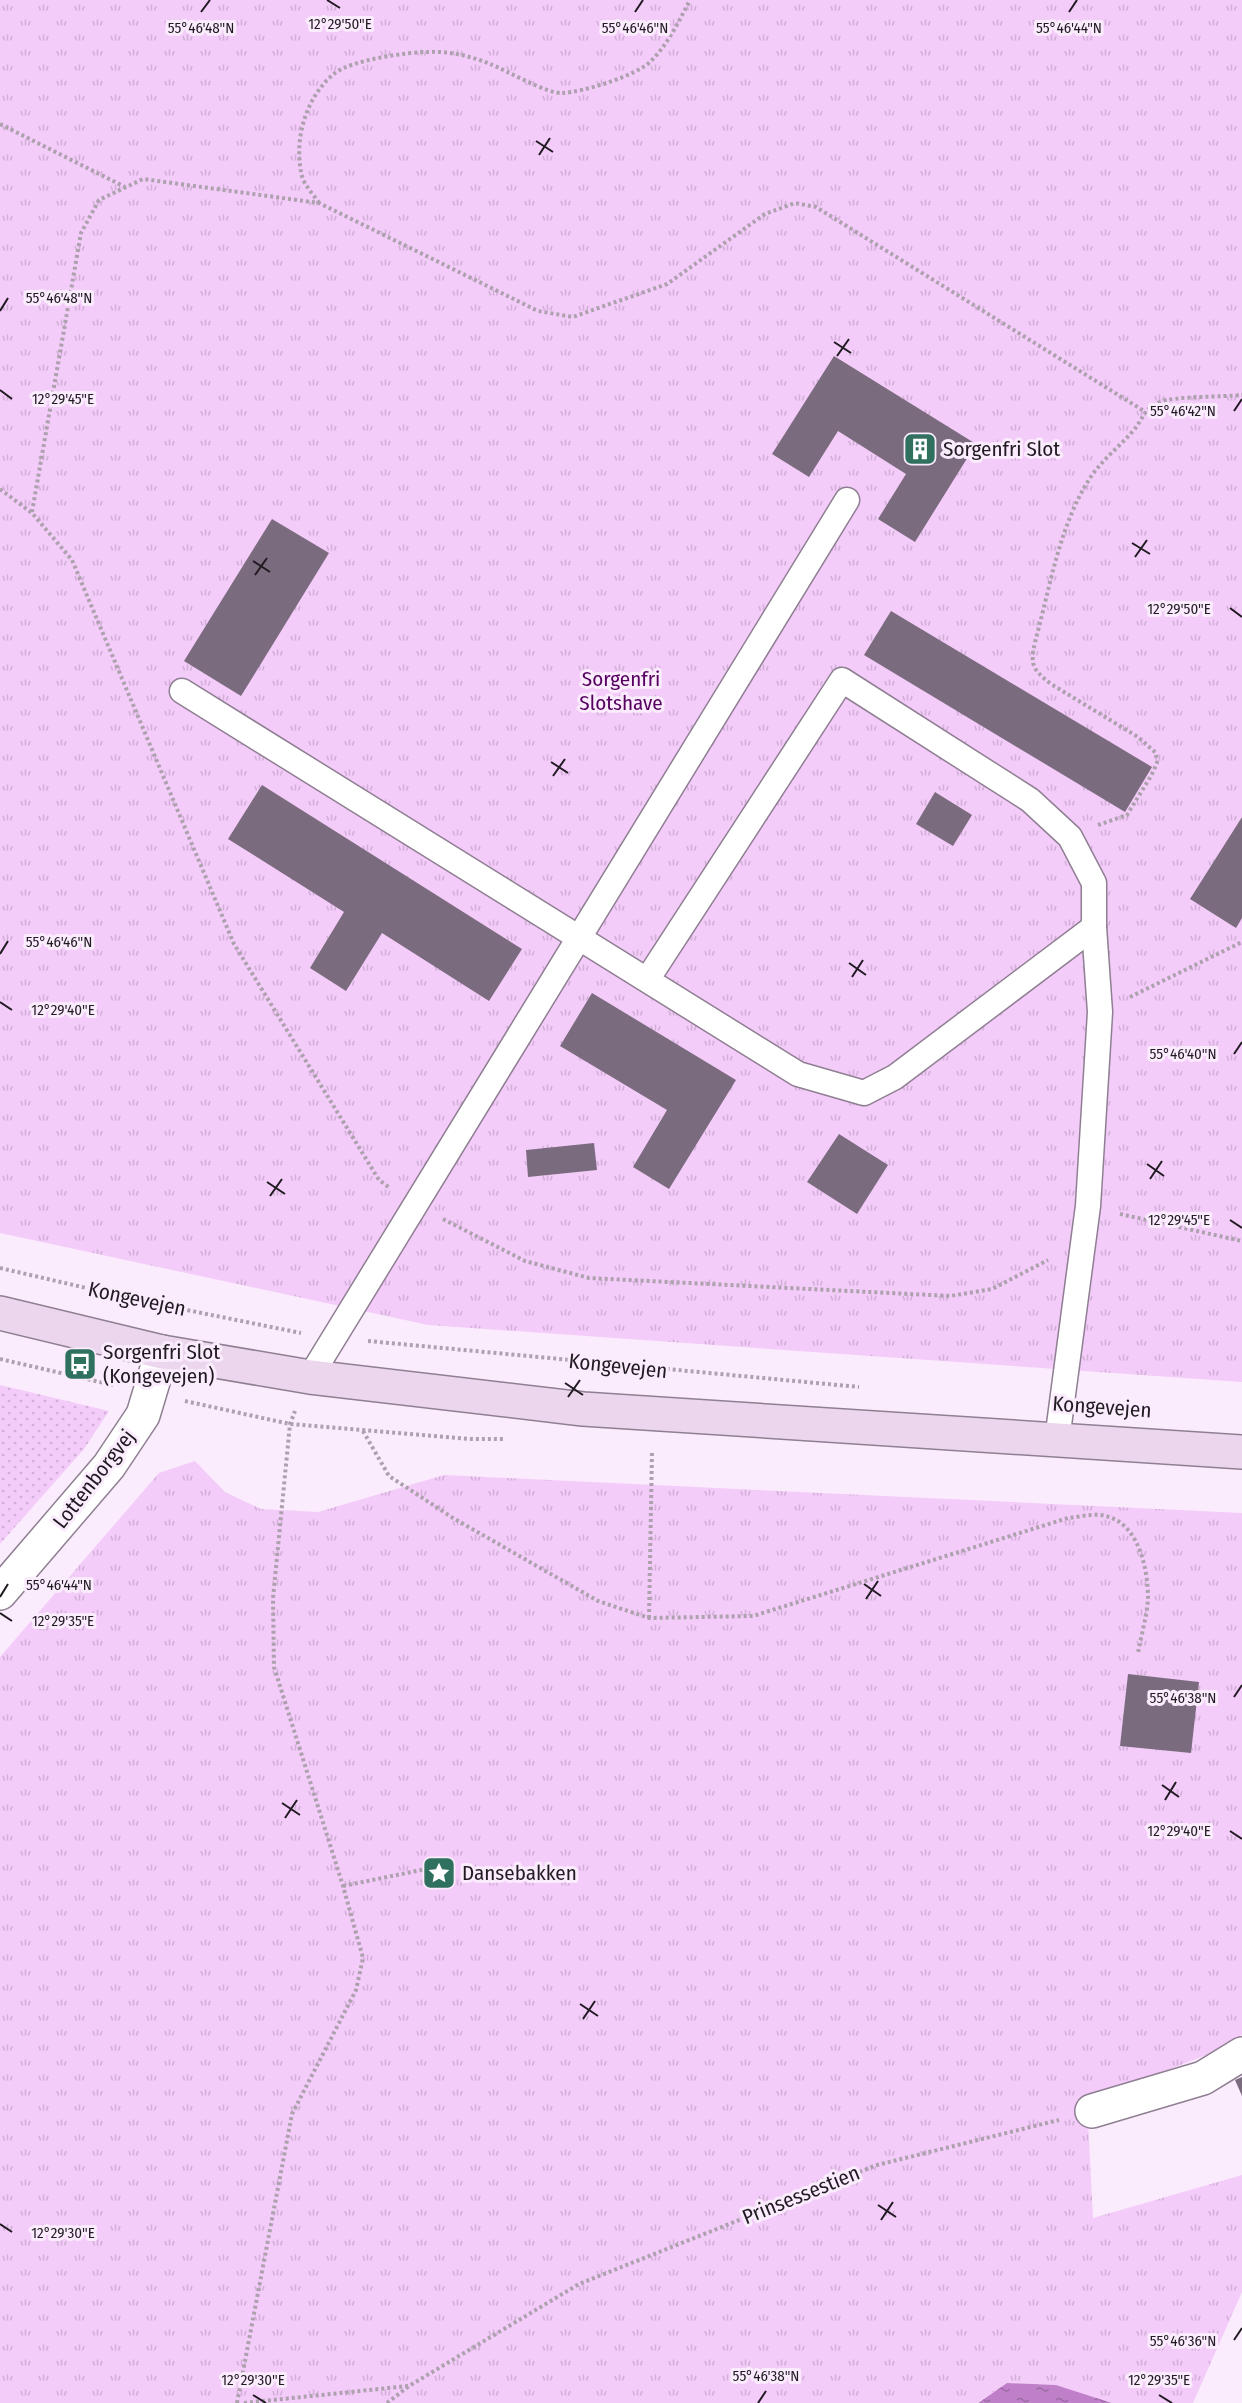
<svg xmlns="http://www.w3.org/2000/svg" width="1242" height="2403" font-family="'Fira Sans Condensed',sans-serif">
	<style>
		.grass { fill: url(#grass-dots) }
		.park { fill: url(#park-tufts) }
		.water { fill: url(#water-ripples) }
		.building { fill: #7b6b7e }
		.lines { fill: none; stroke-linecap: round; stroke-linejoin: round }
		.lane-casing { stroke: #8f7f92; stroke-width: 27 }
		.street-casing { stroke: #8f7f92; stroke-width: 36 }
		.secondary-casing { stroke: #8f7f92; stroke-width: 36 }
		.path { stroke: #ada1ae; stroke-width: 4; stroke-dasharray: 3 3; stroke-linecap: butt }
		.lane { stroke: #fff; stroke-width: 24 }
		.street { stroke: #fff; stroke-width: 33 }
		.secondary { stroke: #ebd6ee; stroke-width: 33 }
		.ticks { fill: none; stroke: #201a21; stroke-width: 2 }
		.labels { text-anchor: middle; stroke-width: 6; stroke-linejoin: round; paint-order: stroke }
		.poi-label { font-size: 21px; fill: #201a21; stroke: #fbecfd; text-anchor: start }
		.park-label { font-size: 21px; fill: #550061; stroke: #fbecfd }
		.street-label { font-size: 21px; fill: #201a21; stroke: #fbecfd }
		.ticks-label { font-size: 15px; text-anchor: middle; fill: #201a21; stroke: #fbecfd; stroke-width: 6; stroke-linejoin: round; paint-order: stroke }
	</style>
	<defs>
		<pattern id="grass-dots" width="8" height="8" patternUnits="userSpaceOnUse" patternTransform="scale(1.5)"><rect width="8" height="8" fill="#f4ccfa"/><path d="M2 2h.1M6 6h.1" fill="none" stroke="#d1afd6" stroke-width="1.8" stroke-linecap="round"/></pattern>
		<pattern id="park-tufts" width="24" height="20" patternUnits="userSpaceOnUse" patternTransform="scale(1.5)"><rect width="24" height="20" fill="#f4ccfa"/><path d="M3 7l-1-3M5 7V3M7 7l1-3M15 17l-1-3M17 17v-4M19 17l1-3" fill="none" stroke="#d1afd6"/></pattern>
		<pattern id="water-ripples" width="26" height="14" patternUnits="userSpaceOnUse" patternTransform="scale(1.5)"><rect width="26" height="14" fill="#bf80c9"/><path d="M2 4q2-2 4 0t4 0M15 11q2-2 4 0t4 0" fill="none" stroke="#9b68a3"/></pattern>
	</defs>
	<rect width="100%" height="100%" fill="#fbecfd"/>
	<!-- grass -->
	<polygon class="grass" points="0,1385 109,1411 84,1449 0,1544"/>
	<!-- park -->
	<g class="park">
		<polygon points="0,0 1242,0 1242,1382 428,1325 0,1233"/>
		<polygon points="195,1461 225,1492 261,1509 318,1512 444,1475 1242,1513 1242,2035 1222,2049 1087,2101 1093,2218 1242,2175 1242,2292 1193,2403 1112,2403 1056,2385 1007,2383 977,2403 0,2403 0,1657 159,1473"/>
	</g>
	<!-- water -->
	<polygon class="water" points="1007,2383 1056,2385 1112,2403 978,2403"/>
	<!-- building -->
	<g class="building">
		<polygon points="834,356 976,444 915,542 878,519 906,474 838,431 809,477 772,454"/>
		<polygon points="272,519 329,553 241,696 184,661"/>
		<polygon points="891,611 1152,767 1125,812 864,655"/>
		<polygon points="262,785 522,949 489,1001 382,933 346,991 310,968 344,912 228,839"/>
		<polygon points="935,792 972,815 953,846 916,824"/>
		<polygon points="1242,817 1242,918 1236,928 1190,899"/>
		<polygon points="592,993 736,1080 669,1189 633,1167 667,1110 560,1046"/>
		<polygon points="839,1134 888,1165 857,1214 807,1182"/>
		<polygon points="594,1143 597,1170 528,1177 526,1150"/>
		<polygon points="1128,1674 1199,1682 1191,1753 1120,1746"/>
		<polygon points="1242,2077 1242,2096 1235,2080"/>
	</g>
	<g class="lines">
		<!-- lane casing -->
		<g class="lane-casing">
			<g id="lane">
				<polyline points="182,691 798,1074 864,1093 895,1077 1094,927 1094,883 1070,837 1030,800 842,680 647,980"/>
				<polyline points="310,1377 847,500"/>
				<polyline points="1057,1440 1088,1206 1100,1012 1094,927"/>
			</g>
		</g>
		<!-- street casing -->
		<g class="street-casing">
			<g id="street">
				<polyline points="0,1593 109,1466 143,1415 162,1352"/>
				<polyline points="1092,2111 1203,2078 1242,2054"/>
			</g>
		</g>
		<!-- secondary casing -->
		<g class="secondary-casing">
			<polyline id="secondary" points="0,1313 162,1352 310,1377 583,1409 1242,1452"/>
		</g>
		<!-- path -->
		<g class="path">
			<polyline points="0,124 125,187"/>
			<path d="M319,203c-5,-8 -15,-18 -17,-27 -9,-36 4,-80 33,-103 17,-13 72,-21 93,-21 21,-1 43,4 62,12 16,6 57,30 72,29 21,-1 74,-17 89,-32 17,-17 28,-40 39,-61"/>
			<polyline points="0,489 32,513 72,560 234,944 379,1180 390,1188"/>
			<polyline points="32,512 81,233 99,200 143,179 319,203 538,311 573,317 667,284 765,214 795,203 816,207 1144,411"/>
			<path d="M1098,825l29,-10 24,-39 6,-13 -1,-10 -18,-16 -87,-53c-19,-15 -21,-19 -16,-42 15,-54 24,-116 55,-164 12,-18 29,-31 43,-47 12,-14 8,-20 27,-29 13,-6 65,-5 82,-7"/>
			<polyline points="1130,997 1242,942"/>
			<polyline points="1120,1214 1242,1241"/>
			<polyline points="443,1219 525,1261 589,1278 950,1296 992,1289 1048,1260"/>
			<polyline points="0,1268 147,1302 301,1333"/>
			<polyline points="368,1341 859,1387"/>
			<polyline points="0,1359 113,1385"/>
			<polyline points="185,1401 290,1424 469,1439 504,1439"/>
			<path d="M363,1431l26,45 64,42 145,83 51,17 104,-2 315,-98c10,-1 22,-4 32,-3 38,4 48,52 48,84 -1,17 -7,37 -10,54"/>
			<polyline points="649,1618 652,1451"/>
			<polyline points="343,1886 431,1868"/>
			<polyline points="237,2403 292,2114 356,1990 363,1958 343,1886 274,1667 273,1598 290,1424 295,1411"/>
			<polyline points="244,2403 408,2386"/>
			<polyline points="387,2403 409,2386 579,2284 877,2165 1059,2120"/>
		</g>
		<!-- lane -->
		<use href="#lane" class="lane"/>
		<!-- street -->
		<use href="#street" class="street"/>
		<!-- secondary -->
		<use href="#secondary" class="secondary"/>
	</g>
	<!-- ticks -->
	<path class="ticks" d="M327,0l13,8M201,12l9,-12M635,12l8,-12M1069,12l8,-12M536,141l17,11M539,155l11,-17M0,311l8,-13M834,342l17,11M837,356l12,-17M0,390l12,9M1234,411l8,-12M1132,543l18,11M1135,557l12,-17M253,561l17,11M255,575l12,-17M1230,608l12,9M551,762l17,11M553,776l12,-17M0,954l8,-13M849,963l17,12M852,977l11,-17M0,1002l12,8M1234,1054l8,-12M1147,1164l17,12M1150,1179l12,-18M267,1182l18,12M270,1196l12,-17M1230,1220l12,8M565,1383l18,12M568,1397l12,-17M864,1584l17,12M0,1597l8,-13M866,1599l12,-18M0,1613l12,8M1234,1697l8,-12M1162,1785l17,12M1165,1800l11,-18M282,1803l18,12M285,1818l12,-18M1230,1831l12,8M580,2004l18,12M583,2019l12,-18M878,2205l18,12M881,2220l12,-18M0,2224l12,8M1234,2340l8,-12M253,2395l13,8M1159,2395l13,8M758,2403l8,-12"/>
	<!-- icons -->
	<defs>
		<g id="building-square" transform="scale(1.725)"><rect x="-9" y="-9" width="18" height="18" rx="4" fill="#30705e" stroke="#fbecfd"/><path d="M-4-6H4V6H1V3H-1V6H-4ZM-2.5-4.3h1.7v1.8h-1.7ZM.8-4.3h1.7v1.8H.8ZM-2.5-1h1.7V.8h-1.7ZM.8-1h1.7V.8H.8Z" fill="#fff"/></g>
		<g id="bus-square" transform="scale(1.725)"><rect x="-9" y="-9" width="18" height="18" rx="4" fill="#30705e" stroke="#fbecfd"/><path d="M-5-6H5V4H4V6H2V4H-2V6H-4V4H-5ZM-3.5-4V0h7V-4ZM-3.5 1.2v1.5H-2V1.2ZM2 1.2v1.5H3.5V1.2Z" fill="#fff"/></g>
		<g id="sight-square" transform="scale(1.725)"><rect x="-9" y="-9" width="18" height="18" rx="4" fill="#30705e" stroke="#fbecfd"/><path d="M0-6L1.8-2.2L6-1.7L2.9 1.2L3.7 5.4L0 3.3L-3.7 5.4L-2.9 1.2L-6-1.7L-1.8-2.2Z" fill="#fff"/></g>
	</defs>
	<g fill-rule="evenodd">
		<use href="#building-square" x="920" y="449"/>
		<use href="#bus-square" x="80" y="1364"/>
		<use href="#sight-square" x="439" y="1873"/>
	</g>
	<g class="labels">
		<!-- poi labels -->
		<g class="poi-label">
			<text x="943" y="456">Sorgenfri Slot</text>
			<text x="103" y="1359">Sorgenfri Slot<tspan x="103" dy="24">(Kongevejen)</tspan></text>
			<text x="462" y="1880">Dansebakken</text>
		</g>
		<!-- park labels -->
		<g class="park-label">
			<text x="621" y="686">Sorgenfri<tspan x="621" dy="24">Slotshave</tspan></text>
		</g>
		<!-- street labels -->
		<g class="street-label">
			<text transform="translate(137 1299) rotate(12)" y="7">Kongevejen</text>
			<text transform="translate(618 1366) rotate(6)" y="7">Kongevejen</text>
			<text transform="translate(1102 1407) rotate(4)" y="7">Kongevejen</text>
			<text transform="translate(94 1479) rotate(-52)" y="7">Lottenborgvej</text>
			<text transform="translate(801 2195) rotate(-22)" y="7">Prinsessestien</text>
		</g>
	</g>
	<g class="ticks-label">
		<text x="340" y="29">12°29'50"E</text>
		<text x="201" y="33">55°46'48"N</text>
		<text x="635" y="33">55°46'46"N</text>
		<text x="1069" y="33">55°46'44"N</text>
		<text x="59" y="303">55°46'48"N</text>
		<text x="63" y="404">12°29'45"E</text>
		<text x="1183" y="416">55°46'42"N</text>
		<text x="1179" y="614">12°29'50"E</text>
		<text x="59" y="947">55°46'46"N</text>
		<text x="63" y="1015">12°29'40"E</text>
		<text x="1183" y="1059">55°46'40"N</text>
		<text x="1179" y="1225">12°29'45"E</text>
		<text x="59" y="1590">55°46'44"N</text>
		<text x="63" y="1626">12°29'35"E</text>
		<text x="1183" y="1703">55°46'38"N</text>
		<text x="1179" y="1836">12°29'40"E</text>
		<text x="63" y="2238">12°29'30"E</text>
		<text x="1183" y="2346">55°46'36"N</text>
		<text x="766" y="2381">55°46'38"N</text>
		<text x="253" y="2385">12°29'30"E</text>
		<text x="1159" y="2385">12°29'35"E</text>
	</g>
</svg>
